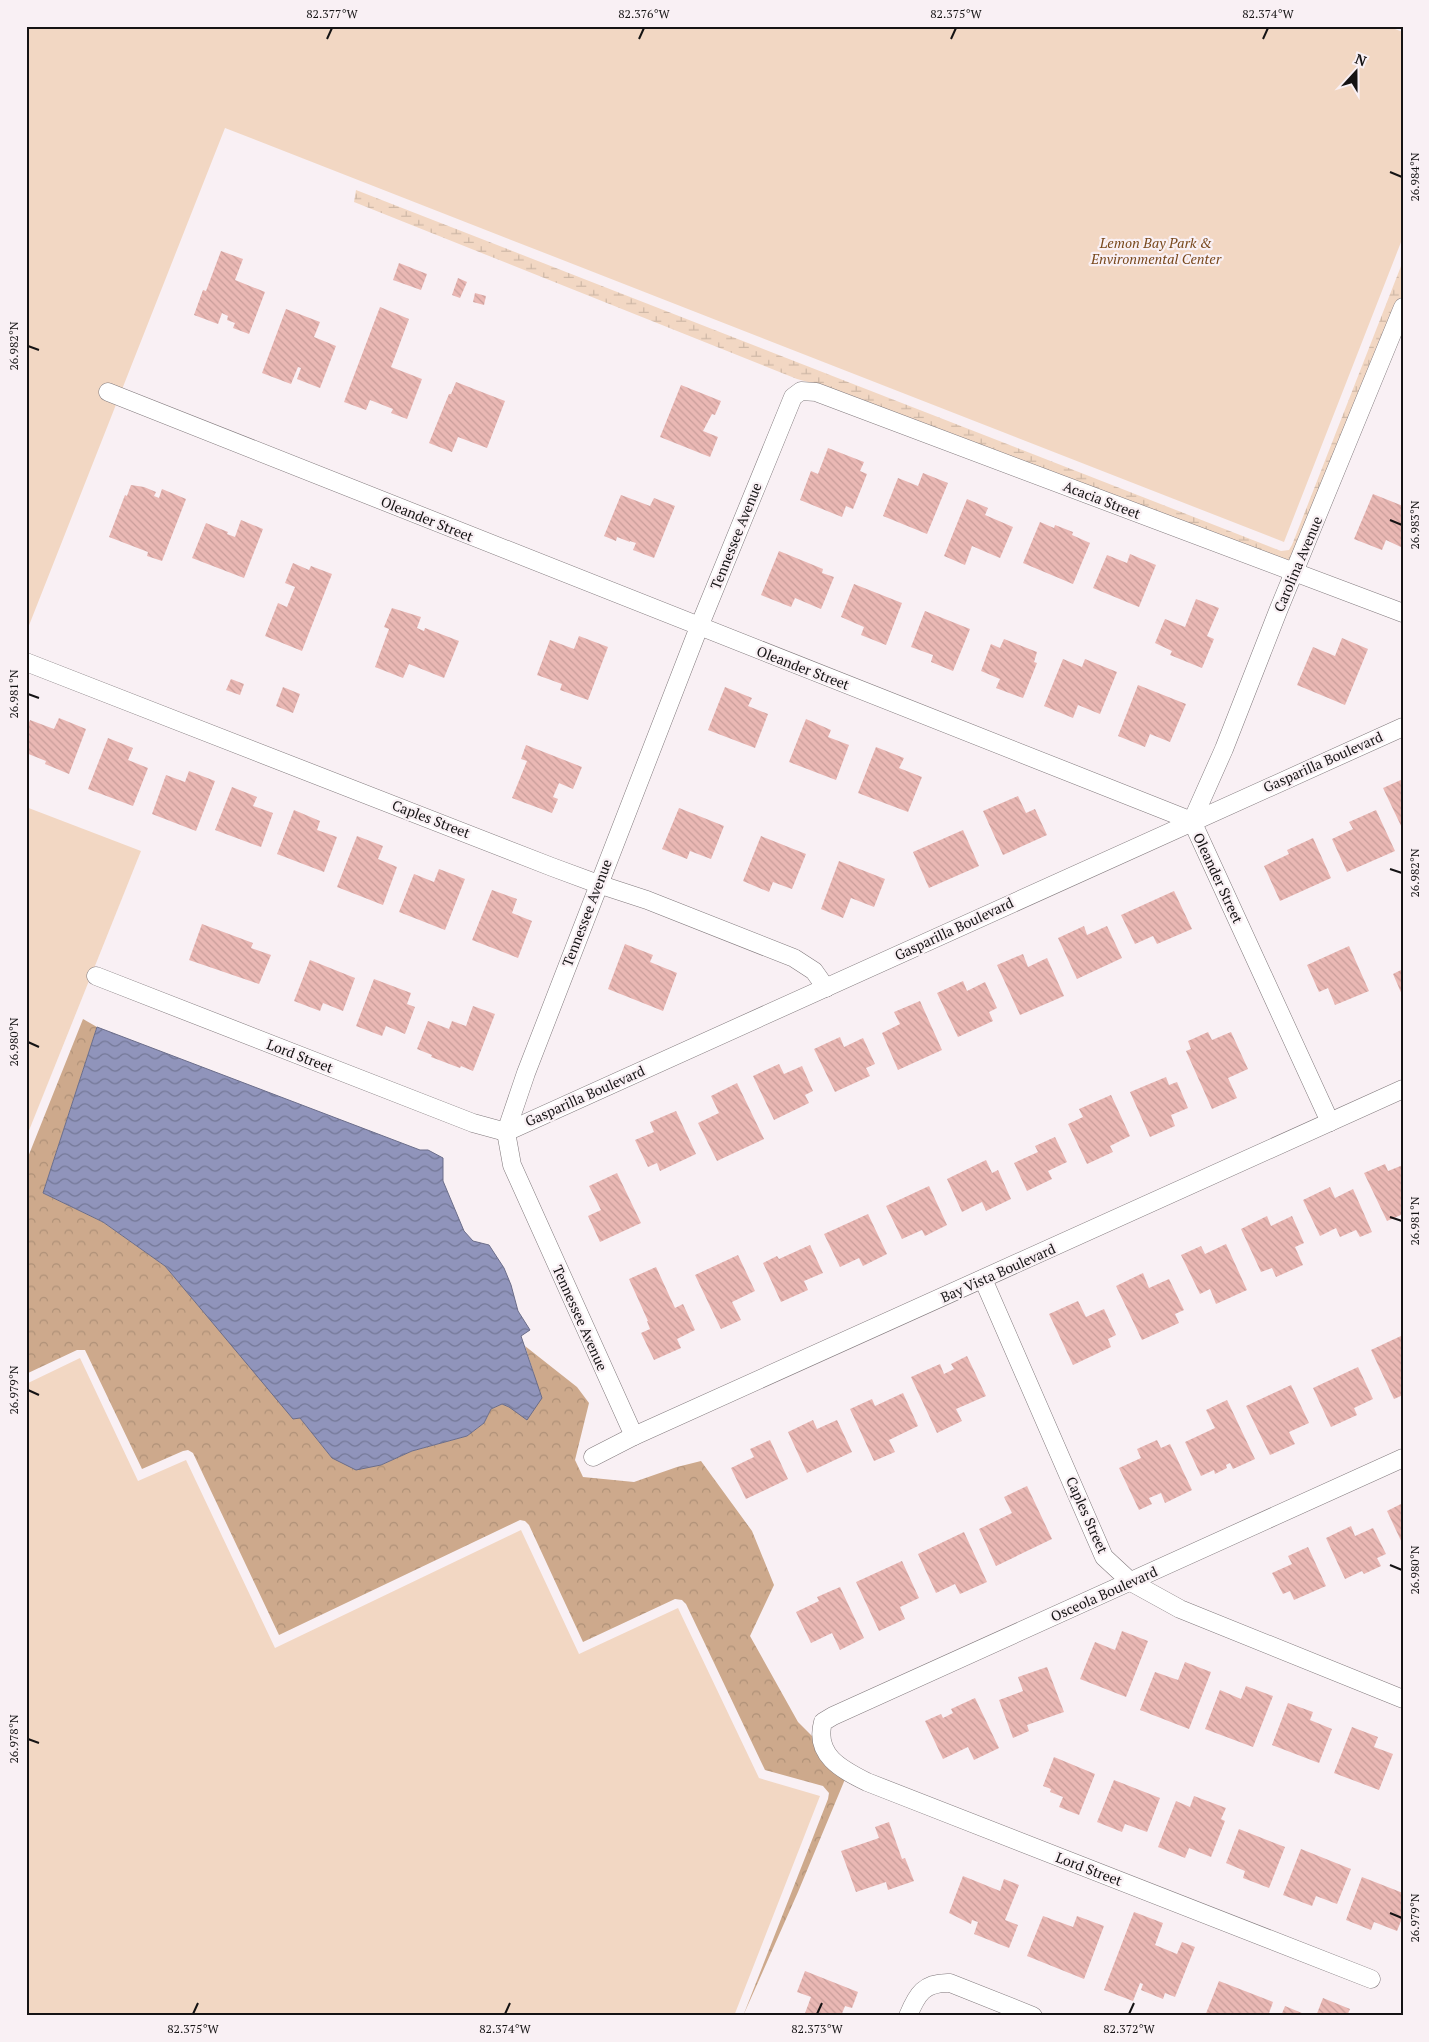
<svg xmlns="http://www.w3.org/2000/svg" width="1429" height="2042" font-family="'PT Serif',serif">
	<style>
		.forest { fill: url(#forest-crowns) }
		.wetland { fill: url(#wetland-marsh) }
		.park { fill: #f2d7c3 }
		.water { fill: url(#water-waves); stroke: #6b6d89 }
		.building { fill: url(#building-back-hatch) }
		.lines { fill: none; stroke-linecap: round; stroke-linejoin: round }
		.street-casing { stroke: #81797c; stroke-width: 19 }
		.street { stroke: #fff; stroke-width: 18 }
		.ticks { fill: none; stroke: #151314; stroke-width: 2 }
		.labels { text-anchor: middle; stroke-width: 4.5; stroke-linejoin: round; paint-order: stroke }
		.park-label { font-size: 14px; font-style: italic; fill: #78481c; stroke: #f9f0f4 }
		.street-label { font-size: 14px; fill: #151314; stroke: #f9f0f4 }
		.neatline { fill: none; stroke: #151314; stroke-width: 2 }
		.ticks-label { font-size: 12px; text-anchor: middle; fill: #151314 }
	</style>
	<defs>
		<pattern id="forest-crowns" width="20" height="18" patternUnits="userSpaceOnUse" patternTransform="scale(1.25)"><rect width="20" height="18" fill="#cda98c"/><path d="M2 6a3 3 0 1 1 6 0M12 15a3 3 0 1 1 6 0" fill="none" stroke="#af9178"/></pattern>
		<pattern id="wetland-marsh" width="20" height="14" patternUnits="userSpaceOnUse" patternTransform="scale(1.25)"><rect width="20" height="14" fill="#f2d7c3"/><path d="M1 5h8M5 5V1M11 12h8M15 12V8" fill="none" stroke="#cfb8a7"/></pattern>
		<pattern id="water-waves" width="16" height="10" patternUnits="userSpaceOnUse" patternTransform="scale(1.25)"><rect width="16" height="10" fill="#9094bb"/><path d="M0 5q4-4 8 0t8 0" fill="none" stroke="#747897"/></pattern>
		<pattern id="building-back-hatch" width="6" height="6" patternUnits="userSpaceOnUse" patternTransform="scale(1.25)"><rect width="6" height="6" fill="#eab8b4"/><path d="M-1 5l2 2M0 0l6 6M5-1l2 2" fill="none" stroke="#c89d9a"/></pattern>
	</defs>
	<rect width="100%" height="100%" fill="#f9f0f4"/>
	<!-- forest -->
	<polygon class="forest" points="83,1019 97,1027 43,1193 103,1222 165,1266 293,1418 300,1418 332,1458 381,1465 412,1451 467,1436 484,1423 491,1409 502,1404 509,1407 534,1374 525,1346 577,1387 589,1403 575,1460 583,1477 634,1482 677,1467 701,1461 752,1531 774,1585 750,1636 798,1722 848,1772 798,1892 743,2016 828,1799 829,1793 823,1786 765,1770 686,1604 682,1600 675,1599 583,1642 529,1525 525,1521 520,1520 279,1635 193,1453 188,1450 183,1451 142,1469 85,1350 77,1350 26,1374 26,1162"/>
	<!-- wetland -->
	<polygon class="wetland" points="356,190 1281,551 1289,550 1292,545 1403,261 1403,318 1302,573 819,385 797,379 354,202"/>
	<!-- park -->
	<g class="park">
		<polygon points="26,26 1387,26 1403,32 1403,237 1284,542 225,128 26,633"/>
		<polygon points="26,807 141,851 26,1138"/>
		<polygon points="80,1358 138,1481 186,1460 275,1648 521,1530 579,1654 678,1608 759,1778 820,1796 734,2016 26,2016 26,1384"/>
	</g>
	<!-- water -->
	<polygon class="water" points="97,1027 420,1150 428,1150 443,1158 443,1181 464,1231 473,1241 489,1245 504,1268 511,1285 518,1311 530,1330 521,1336 542,1398 527,1420 509,1407 502,1404 491,1409 484,1423 467,1436 412,1451 381,1465 356,1470 332,1458 300,1418 293,1419 165,1266 103,1222 43,1193"/>
	<!-- building -->
	<g class="building">
		<polygon points="221,251 243,259 235,280 265,292 249,334 233,328 235,323 227,320 228,316 222,313 218,324 194,315 203,290 206,291"/>
		<polygon points="399,263 427,274 421,290 393,280"/>
		<polygon points="458,278 467,282 460,298 452,295"/>
		<polygon points="475,293 486,296 484,305 473,302"/>
		<polygon points="380,307 409,319 391,367 422,379 407,419 391,413 393,409 370,400 366,410 344,402"/>
		<polygon points="286,309 320,322 314,337 336,346 320,388 297,379 301,368 298,367 291,384 262,373"/>
		<polygon points="456,382 505,401 487,448 458,437 452,452 429,443 449,394 451,394"/>
		<polygon points="681,385 721,401 715,415 712,414 703,431 718,437 710,457 660,437"/>
		<polygon points="828,448 864,462 860,471 867,474 853,509 846,506 842,517 800,500 811,471 818,474"/>
		<polygon points="923,473 948,483 927,534 883,516 898,478 918,486"/>
		<polygon points="131,485 144,487 156,492 154,496 159,498 162,489 186,499 162,561 147,556 148,552 109,537 125,495 127,496"/>
		<polygon points="1373,494 1403,506 1403,548 1386,540 1382,550 1354,539"/>
		<polygon points="621,495 650,506 654,498 675,506 654,558 633,550 636,543 630,541 630,542 617,537 616,541 604,536"/>
		<polygon points="967,499 988,508 985,515 1013,527 1000,558 972,546 965,565 944,556"/>
		<polygon points="241,520 263,529 244,578 192,558 206,523 228,532 227,534 235,537"/>
		<polygon points="1040,522 1054,528 1055,525 1073,532 1072,535 1090,543 1073,584 1023,563"/>
		<polygon points="779,551 823,569 822,573 834,577 821,609 795,598 791,607 761,595"/>
		<polygon points="1130,554 1156,565 1139,607 1093,588 1107,555 1127,563"/>
		<polygon points="293,563 309,570 311,566 332,574 302,651 265,636 278,603 287,607 295,587 285,583"/>
		<polygon points="854,584 902,603 886,645 861,635 864,627 841,617"/>
		<polygon points="1196,599 1219,608 1207,636 1214,639 1202,668 1170,655 1172,651 1155,643 1165,619 1185,627"/>
		<polygon points="392,608 421,617 417,628 424,631 425,628 459,641 444,678 409,664 403,678 375,667 389,629 384,627"/>
		<polygon points="925,611 970,629 953,671 931,662 933,655 911,647"/>
		<polygon points="579,636 608,647 588,700 560,690 562,684 537,675 550,640 574,649"/>
		<polygon points="1342,638 1368,649 1345,705 1297,685 1313,647 1335,656"/>
		<polygon points="1004,639 1037,652 1034,662 1037,663 1023,698 996,688 1000,679 981,671 991,644 1000,648"/>
		<polygon points="1063,659 1082,667 1085,659 1117,672 1100,714 1078,705 1073,718 1044,706"/>
		<polygon points="231,679 244,684 240,695 226,690"/>
		<polygon points="1138,685 1186,704 1170,742 1150,734 1145,747 1118,736"/>
		<polygon points="283,687 300,694 293,713 276,706"/>
		<polygon points="725,687 752,698 748,706 768,714 755,748 708,730"/>
		<polygon points="59,718 86,729 69,774 45,764 46,761 26,753 26,730 30,720 54,729"/>
		<polygon points="806,719 831,730 828,737 849,745 836,780 789,762"/>
		<polygon points="108,738 133,748 128,760 148,768 133,806 88,789"/>
		<polygon points="526,745 582,767 573,789 559,783 553,797 558,799 552,813 512,798 527,761 521,759"/>
		<polygon points="876,747 904,758 899,768 922,777 908,812 858,793"/>
		<polygon points="189,771 215,781 196,831 152,814 166,775 185,782"/>
		<polygon points="1403,779 1403,830 1383,788"/>
		<polygon points="232,787 257,797 253,806 273,813 261,847 215,830"/>
		<polygon points="1018,796 1026,813 1035,809 1047,835 1003,855 983,811"/>
		<polygon points="679,808 724,826 711,859 690,851 687,859 662,849"/>
		<polygon points="294,810 320,821 317,830 337,837 324,872 277,854"/>
		<polygon points="1376,810 1395,851 1347,872 1332,839 1353,829 1349,822"/>
		<polygon points="963,830 979,866 929,888 913,852"/>
		<polygon points="357,836 383,846 378,859 397,867 383,905 337,887"/>
		<polygon points="761,836 806,854 792,889 773,882 769,892 743,881"/>
		<polygon points="1313,838 1331,878 1280,901 1264,866 1289,854 1287,850"/>
		<polygon points="839,861 885,879 874,907 851,898 843,918 821,909"/>
		<polygon points="439,869 465,879 445,930 399,912 414,874 434,882"/>
		<polygon points="492,890 517,899 512,913 532,921 518,958 472,940"/>
		<polygon points="1174,891 1192,929 1157,944 1153,936 1135,944 1121,915"/>
		<polygon points="202,924 253,943 251,948 271,955 259,984 189,960"/>
		<polygon points="1084,926 1087,935 1107,926 1122,958 1077,979 1058,938"/>
		<polygon points="625,944 653,955 650,962 677,973 663,1011 608,989"/>
		<polygon points="1349,946 1369,991 1335,1005 1328,988 1319,992 1307,965"/>
		<polygon points="1023,954 1028,967 1047,958 1064,996 1020,1015 997,965"/>
		<polygon points="310,960 355,978 343,1011 323,1003 320,1011 294,1001"/>
		<polygon points="1403,969 1403,997 1393,974"/>
		<polygon points="374,979 411,993 407,1004 415,1007 405,1034 386,1026 382,1036 356,1026"/>
		<polygon points="963,981 967,991 985,982 997,1008 989,1012 993,1021 958,1037 937,993"/>
		<polygon points="920,1001 942,1050 898,1070 882,1033 900,1024 894,1012"/>
		<polygon points="473,1006 495,1014 473,1071 461,1066 460,1068 431,1057 432,1055 417,1049 428,1021 449,1029 452,1021 466,1026"/>
		<polygon points="1208,1032 1212,1040 1231,1032 1248,1069 1228,1078 1237,1098 1212,1109 1186,1051 1191,1049 1188,1041"/>
		<polygon points="840,1037 844,1047 863,1038 875,1064 866,1068 870,1076 835,1092 814,1049"/>
		<polygon points="779,1064 784,1074 802,1066 813,1091 805,1095 809,1103 774,1120 753,1076"/>
		<polygon points="1166,1077 1169,1085 1177,1082 1188,1108 1171,1115 1175,1126 1150,1137 1130,1092"/>
		<polygon points="737,1083 764,1139 717,1161 698,1123 719,1113 711,1096"/>
		<polygon points="1111,1095 1130,1136 1110,1146 1113,1152 1087,1164 1068,1124 1083,1117 1079,1109"/>
		<polygon points="676,1111 696,1154 660,1171 657,1163 648,1167 635,1140 654,1132 650,1122"/>
		<polygon points="1055,1137 1067,1162 1048,1171 1052,1179 1027,1191 1014,1163 1038,1152 1035,1146"/>
		<polygon points="986,1160 992,1173 998,1170 1011,1199 986,1211 982,1202 962,1212 947,1179"/>
		<polygon points="1385,1164 1388,1171 1403,1165 1403,1214 1387,1221 1364,1173"/>
		<polygon points="617,1173 641,1223 600,1242 588,1216 601,1210 589,1186"/>
		<polygon points="929,1186 947,1225 925,1236 922,1230 902,1239 886,1206"/>
		<polygon points="1330,1187 1335,1198 1353,1189 1372,1232 1360,1237 1356,1230 1340,1237 1336,1228 1320,1236 1303,1200"/>
		<polygon points="868,1214 887,1254 863,1266 859,1258 840,1267 824,1234"/>
		<polygon points="1267,1216 1271,1226 1292,1216 1304,1243 1295,1247 1303,1265 1276,1277 1272,1268 1261,1272 1241,1229"/>
		<polygon points="1226,1244 1247,1290 1216,1304 1210,1289 1200,1294 1181,1255 1201,1246 1205,1254"/>
		<polygon points="810,1245 823,1273 804,1281 808,1290 781,1302 763,1263 777,1256 779,1259"/>
		<polygon points="738,1255 755,1291 732,1302 741,1320 721,1329 695,1275"/>
		<polygon points="656,1267 675,1308 683,1304 695,1330 677,1339 681,1348 654,1360 641,1333 650,1329 647,1321 648,1321 629,1279"/>
		<polygon points="1143,1273 1149,1288 1169,1279 1184,1310 1175,1314 1179,1323 1142,1340 1116,1286"/>
		<polygon points="1078,1301 1086,1317 1104,1309 1116,1335 1108,1339 1111,1347 1073,1365 1049,1314"/>
		<polygon points="1403,1335 1403,1395 1394,1399 1371,1350"/>
		<polygon points="967,1356 986,1396 956,1409 962,1421 937,1433 911,1377 940,1364 944,1374 954,1369 951,1364"/>
		<polygon points="1358,1367 1373,1399 1354,1408 1357,1415 1331,1427 1313,1388"/>
		<polygon points="1291,1385 1309,1423 1289,1432 1295,1444 1270,1455 1246,1406"/>
		<polygon points="903,1393 918,1426 889,1440 895,1452 874,1461 850,1409 872,1399 875,1406"/>
		<polygon points="1227,1400 1255,1459 1233,1469 1230,1463 1226,1465 1227,1468 1215,1474 1214,1470 1201,1476 1185,1442 1215,1428 1206,1410"/>
		<polygon points="813,1420 817,1429 837,1420 852,1452 807,1473 788,1432"/>
		<polygon points="770,1440 788,1479 746,1499 731,1468 754,1457 750,1449"/>
		<polygon points="1157,1440 1161,1448 1170,1444 1192,1490 1165,1503 1161,1493 1149,1498 1152,1504 1139,1510 1119,1468 1141,1458 1137,1449"/>
		<polygon points="1027,1486 1052,1539 996,1566 979,1529 1012,1513 1004,1497"/>
		<polygon points="1403,1503 1403,1545 1387,1511"/>
		<polygon points="1351,1526 1355,1536 1373,1528 1386,1554 1377,1558 1381,1566 1364,1574 1362,1571 1345,1579 1326,1538"/>
		<polygon points="964,1532 987,1582 960,1594 955,1584 936,1593 918,1554"/>
		<polygon points="1308,1547 1326,1586 1294,1600 1290,1591 1283,1594 1272,1573 1292,1564 1288,1556"/>
		<polygon points="902,1561 919,1598 900,1607 905,1619 879,1631 856,1582"/>
		<polygon points="840,1587 864,1638 840,1650 832,1633 811,1643 796,1612 819,1601 817,1597"/>
		<polygon points="1122,1631 1148,1641 1126,1697 1080,1679 1095,1642 1115,1650"/>
		<polygon points="1185,1662 1211,1672 1189,1729 1140,1710 1155,1672 1178,1680"/>
		<polygon points="1047,1667 1064,1712 1027,1725 1029,1731 1013,1738 999,1700 1023,1691 1018,1677"/>
		<polygon points="1246,1686 1273,1696 1253,1747 1205,1729 1220,1690 1241,1699"/>
		<polygon points="975,1698 999,1748 974,1760 968,1747 943,1759 925,1721 941,1714 943,1718 953,1713 951,1709"/>
		<polygon points="1288,1703 1313,1712 1310,1720 1332,1729 1319,1763 1272,1745"/>
		<polygon points="1352,1727 1378,1737 1374,1747 1393,1754 1379,1790 1334,1773"/>
		<polygon points="1054,1757 1095,1774 1079,1815 1059,1807 1063,1797 1050,1792 1051,1789 1043,1786"/>
		<polygon points="1114,1780 1160,1798 1147,1832 1125,1824 1122,1832 1097,1822"/>
		<polygon points="1194,1796 1226,1808 1221,1819 1225,1821 1211,1857 1189,1848 1185,1858 1158,1847 1176,1801 1190,1807"/>
		<polygon points="889,1822 902,1859 905,1858 914,1881 888,1890 886,1882 856,1892 841,1851 879,1838 875,1827"/>
		<polygon points="1239,1829 1285,1847 1269,1888 1243,1878 1245,1871 1226,1863"/>
		<polygon points="1301,1849 1351,1869 1337,1904 1316,1896 1312,1906 1283,1895"/>
		<polygon points="963,1876 1000,1891 1004,1879 1019,1885 1005,1920 1018,1925 1009,1948 974,1934 978,1922 972,1920 971,1924 949,1913"/>
		<polygon points="1362,1877 1403,1893 1403,1916 1397,1931 1374,1922 1371,1930 1346,1920"/>
		<polygon points="1134,1912 1163,1923 1155,1945 1177,1954 1182,1942 1195,1947 1175,1997 1165,1993 1163,1999 1141,1990 1143,1984 1140,1983 1133,2001 1104,1990"/>
		<polygon points="1043,1916 1073,1927 1077,1916 1104,1926 1084,1979 1027,1956"/>
		<polygon points="805,1971 858,1992 852,2008 845,2006 841,2016 804,2016 811,1997 797,1992"/>
		<polygon points="1219,1981 1273,2002 1268,2016 1205,2016"/>
		<polygon points="1323,1998 1350,2009 1347,2016 1316,2016"/>
		<polygon points="1285,2006 1309,2016 1281,2016"/>
	</g>
	<g class="lines">
		<!-- street casing -->
		<g class="street-casing">
			<g id="street">
				<polyline points="108,392 1192,821 1330,1122"/>
				<polyline points="26,662 552,867 598,884 647,900 794,958 814,971 826,988"/>
				<polyline points="1192,821 1224,749 1278,611 1403,307"/>
				<polyline points="96,976 473,1123 506,1132 1403,727"/>
				<polyline points="983,1279 1104,1557 1131,1582 1180,1609 1403,1699"/>
				<polyline points="634,1436 512,1165 506,1132 526,1073 699,627 793,397 801,391 816,392 1403,613"/>
				<polyline points="593,1457 634,1436 1403,1089"/>
				<path d="M1371,1979l-504,-197c-26,-13 -53,-27 -44,-60l10,-6 570,-258"/>
				<path d="M908,2016c9,-22 16,-34 42,-33l83,33"/>
			</g>
		</g>
		<!-- street -->
		<use href="#street" class="street"/>
	</g>
	<!-- ticks -->
	<path class="ticks" d="M327,39l5,-11M639,39l5,-11M951,39l5,-11M1263,39l5,-11M1390,172l12,5M28,346l11,4M1390,520l12,5M28,694l11,4M1390,869l12,4M28,1042l11,5M1390,1217l12,4M28,1390l11,5M1390,1565l12,5M28,1739l11,4M1390,1913l12,5M193,2014l5,-11M505,2014l5,-11M817,2014l5,-11M1129,2014l5,-11"/>
	<g class="labels">
		<!-- park labels -->
		<g class="park-label">
			<text x="1156" y="248">Lemon Bay Park &amp;<tspan x="1156" dy="16">Environmental Center</tspan></text>
		</g>
		<!-- street labels -->
		<g class="street-label">
			<text transform="translate(1102 500) rotate(21)" y="5">Acacia Street</text>
			<text transform="translate(427 519) rotate(22)" y="5">Oleander Street</text>
			<text transform="translate(736 536) rotate(-68)" y="5">Tennessee Avenue</text>
			<text transform="translate(1298 564) rotate(-67)" y="5">Carolina Avenue</text>
			<text transform="translate(803 668) rotate(21)" y="5">Oleander Street</text>
			<text transform="translate(1323 762) rotate(-24)" y="5">Gasparilla Boulevard</text>
			<text transform="translate(431 819) rotate(21)" y="5">Caples Street</text>
			<text transform="translate(1218 878) rotate(65)" y="5">Oleander Street</text>
			<text transform="translate(587 913) rotate(-69)" y="5">Tennessee Avenue</text>
			<text transform="translate(954 929) rotate(-25)" y="5">Gasparilla Boulevard</text>
			<text transform="translate(300 1056) rotate(21)" y="5">Lord Street</text>
			<text transform="translate(585 1096) rotate(-24)" y="5">Gasparilla Boulevard</text>
			<text transform="translate(998 1273) rotate(-24)" y="5">Bay Vista Boulevard</text>
			<text transform="translate(580 1318) rotate(66)" y="5">Tennessee Avenue</text>
			<text transform="translate(1087 1515) rotate(66)" y="5">Caples Street</text>
			<text transform="translate(1104 1594) rotate(-24)" y="5">Osceola Boulevard</text>
			<text transform="translate(1089 1869) rotate(21)" y="5">Lord Street</text>
		</g>
	</g>
	<!-- border -->
	<rect width="1429" height="2042" fill="none" stroke="#f9f0f4" stroke-width="55"/>
	<!-- north arrow -->
	<g transform="translate(1356 72) rotate(21)" stroke="#f9f0f4" stroke-width="4" paint-order="stroke">
	<path d="M0-4L9 19L0 12L-9 19Z" fill="#151314"/>
	<text y="-8" font-size="14" font-weight="bold" text-anchor="middle" fill="#151314">N</text>
	</g>
	<rect x="28" y="28" width="1374" height="1986" class="neatline"/>
	<g class="ticks-label">
		<text x="332" y="18">82.377°W</text>
		<text x="644" y="18">82.376°W</text>
		<text x="956" y="18">82.375°W</text>
		<text x="1268" y="18">82.374°W</text>
		<text transform="translate(1415 177) rotate(-90)" y="4">26.984°N</text>
		<text transform="translate(14 346) rotate(-90)" y="4">26.982°N</text>
		<text transform="translate(1415 525) rotate(-90)" y="4">26.983°N</text>
		<text transform="translate(14 694) rotate(-90)" y="4">26.981°N</text>
		<text transform="translate(1415 873) rotate(-90)" y="4">26.982°N</text>
		<text transform="translate(14 1042) rotate(-90)" y="4">26.980°N</text>
		<text transform="translate(1415 1221) rotate(-90)" y="4">26.981°N</text>
		<text transform="translate(14 1390) rotate(-90)" y="4">26.979°N</text>
		<text transform="translate(1415 1570) rotate(-90)" y="4">26.980°N</text>
		<text transform="translate(14 1739) rotate(-90)" y="4">26.978°N</text>
		<text transform="translate(1415 1918) rotate(-90)" y="4">26.979°N</text>
		<text x="193" y="2033">82.375°W</text>
		<text x="505" y="2033">82.374°W</text>
		<text x="817" y="2033">82.373°W</text>
		<text x="1129" y="2033">82.372°W</text>
	</g>
</svg>
